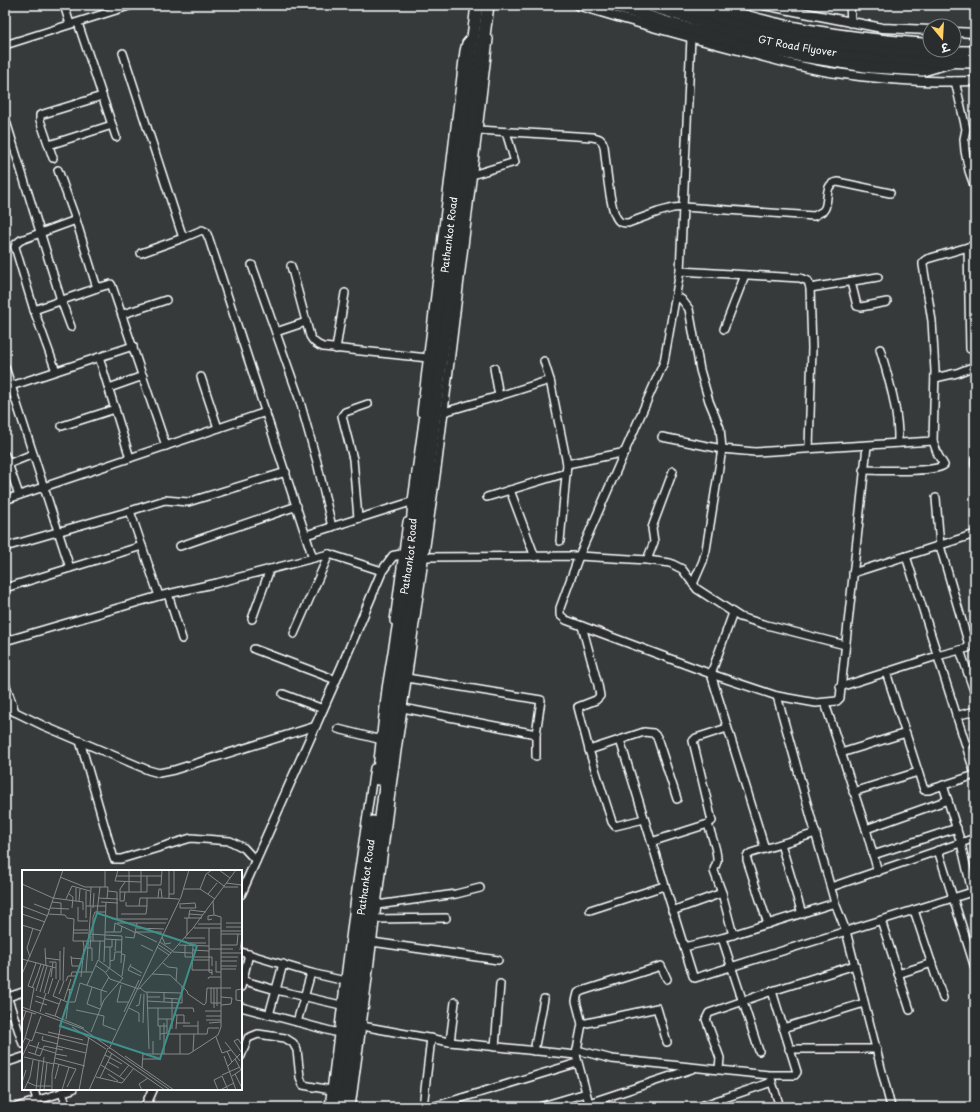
<svg xmlns="http://www.w3.org/2000/svg" width="980" height="1112" font-family="'Playpen Sans','Playpen Sans Deva',sans-serif">
	<style>
		.lines { fill: none; stroke-linecap: round; stroke-linejoin: round }
		.minor-casing { stroke: #fff; stroke-width: 10 }
		.tertiary-casing { stroke: #fff; stroke-width: 11 }
		.trunk-casing { stroke: #fff; stroke-width: 14 }
		.minor { stroke: #2a2d2e; stroke-width: 7 }
		.tertiary { stroke: #2a2d2e; stroke-width: 8 }
		.trunk { stroke: #2a2d2e; stroke-width: 11 }
		.labels { text-anchor: middle; stroke-width: 3; stroke-linejoin: round; paint-order: stroke }
		.street-label { font-size: 10px; fill: #fff; stroke: #2a2d2e }
		.inset-road { fill: none; stroke: #878989; stroke-width: 1 }
		.view { fill: #3f918b; fill-opacity: 0.15; stroke: #3f918b; stroke-width: 2 }
		.inset-edge { fill: none; stroke: #fff; stroke-width: 2 }
	</style>
	<rect width="100%" height="100%" fill="#373a3b"/>
	<filter id="ink" filterUnits="userSpaceOnUse"><feTurbulence type="fractalNoise" baseFrequency=".025" numOctaves="2"/><feDisplacementMap in="SourceGraphic" scale="8" xChannelSelector="R" yChannelSelector="G"/><feConvolveMatrix kernelMatrix="1 2 1 2 8 2 1 2 1" color-interpolation-filters="sRGB"/></filter>
	<g filter="url(#ink)">
		<g class="lines">
			<!-- minor casing -->
			<g class="minor-casing">
				<g id="minor">
					<polyline points="64,5 70,24"/>
					<polyline points="850,5 851,23"/>
					<polyline points="78,23 116,137"/>
					<polyline points="691,38 680,271 664,362 579,556 560,608 560,615 566,620 582,626 711,674 777,696 816,703 837,701 840,698 867,446"/>
					<polyline points="5,45 132,5"/>
					<polyline points="123,53 183,238 202,230 206,232 209,239 313,558"/>
					<polyline points="955,81 966,129 964,139 965,151 969,171 975,188"/>
					<polyline points="5,118 61,300 71,327"/>
					<path d="M478,130l114,7c7,1 10,2 12,9 2,13 5,67 15,75 2,2 6,2 9,2l30,-11 15,-4 11,-1 130,9 9,-5 2,-3c4,-10 -1,-25 13,-26l52,11"/>
					<polyline points="49,145 112,125"/>
					<polyline points="53,158 40,120 40,115 102,96"/>
					<polyline points="58,170 76,220 97,288"/>
					<polyline points="472,175 515,162 506,132"/>
					<polyline points="968,247 970,349"/>
					<polyline points="141,253 183,238"/>
					<polyline points="252,265 299,398 317,462 332,527"/>
					<path d="M291,266l19,70c3,6 7,9 13,11l105,11"/>
					<polyline points="680,271 800,278 808,281 810,288 812,348 809,448"/>
					<polyline points="851,282 857,306 861,307 887,302"/>
					<polyline points="810,288 878,277"/>
					<polyline points="676,296 682,300 689,309 700,370 709,401 720,428 722,449 706,550 703,561 693,584"/>
					<polyline points="34,310 97,288 111,284 112,286 166,446"/>
					<polyline points="123,314 166,300"/>
					<polyline points="724,329 745,275"/>
					<polyline points="276,332 306,322"/>
					<polyline points="336,349 345,293"/>
					<path d="M880,349c9,31 19,62 18,94"/>
					<polyline points="99,357 130,458"/>
					<polyline points="544,361 550,380"/>
					<polyline points="5,367 70,568"/>
					<polyline points="494,368 499,396"/>
					<polyline points="56,371 34,310 15,247 16,244 21,240 76,220"/>
					<polyline points="201,377 218,428"/>
					<polyline points="935,378 957,373 975,366"/>
					<polyline points="11,386 133,346"/>
					<polyline points="109,388 143,376"/>
					<polyline points="444,412 499,396 550,380 567,464 560,541"/>
					<polyline points="421,413 464,51 466,43 473,35"/>
					<polyline points="62,426 115,409"/>
					<polyline points="662,437 722,449 755,452 933,441 935,371 932,321 923,265 923,262 927,259 975,245"/>
					<polyline points="5,455 19,495"/>
					<polyline points="975,460 975,465"/>
					<polyline points="8,464 33,454"/>
					<polyline points="567,464 626,452"/>
					<path d="M863,470c15,0 72,3 81,-5l-6,-10 -5,-14"/>
					<polyline points="510,490 535,557"/>
					<polyline points="487,497 566,473"/>
					<polyline points="936,498 940,546 969,645 968,648 960,650 975,694"/>
					<polyline points="5,500 266,412"/>
					<polyline points="130,511 165,500 188,502 286,472"/>
					<polyline points="358,518 353,459 342,416 345,412 368,404"/>
					<polyline points="306,535 414,501"/>
					<polyline points="180,546 297,506"/>
					<polyline points="5,547 130,511 159,596"/>
					<polyline points="906,556 975,774"/>
					<polyline points="422,557 579,556 647,560 670,563 682,569 697,589 740,617 763,624 845,645"/>
					<polyline points="647,560 654,542 652,528 653,525 673,471"/>
					<polyline points="853,573 975,534"/>
					<polyline points="5,588 142,546"/>
					<polyline points="168,594 182,639"/>
					<polyline points="733,613 711,674 765,849"/>
					<polyline points="252,619 270,569"/>
					<polyline points="394,621 407,522"/>
					<polyline points="582,626 598,685 600,696 596,700 578,707 589,750 612,822 615,826 644,819"/>
					<polyline points="294,634 329,554"/>
					<polyline points="5,641 159,596 217,583 329,554 382,571"/>
					<polyline points="254,649 336,680"/>
					<polyline points="886,672 924,790 929,790 975,775"/>
					<polyline points="407,678 541,700 536,734 536,756"/>
					<polyline points="5,683 15,712"/>
					<polyline points="840,687 937,656 960,650"/>
					<polyline points="283,694 323,709"/>
					<polyline points="777,696 835,903 846,931 891,1107"/>
					<polyline points="825,703 866,829 878,872"/>
					<polyline points="5,707 44,726 148,770 159,773 174,770 316,726"/>
					<polyline points="403,708 536,734"/>
					<polyline points="956,716 975,711"/>
					<polyline points="338,729 378,739"/>
					<polyline points="620,740 693,976 695,978 972,892 975,897"/>
					<polyline points="80,741 114,859 121,859 191,838 230,841 244,848 256,861"/>
					<polyline points="589,750 644,732 653,733 657,737 677,799"/>
					<polyline points="841,753 906,733"/>
					<polyline points="943,785 961,843 972,892"/>
					<polyline points="853,792 918,772"/>
					<path d="M708,824c3,11 9,24 9,35 1,4 -3,7 -3,12l8,22 11,42"/>
					<polyline points="866,829 948,800"/>
					<polyline points="651,842 708,824 712,821 693,741 696,738 727,728"/>
					<polyline points="781,844 802,914"/>
					<polyline points="938,850 975,968"/>
					<polyline points="873,855 957,828"/>
					<polyline points="831,887 975,838"/>
					<polyline points="377,905 456,894 480,888"/>
					<polyline points="590,910 664,886"/>
					<polyline points="914,910 943,998"/>
					<polyline points="672,911 722,893"/>
					<polyline points="375,919 446,918"/>
					<polyline points="881,920 910,1010"/>
					<polyline points="768,924 747,860 747,856 751,853 816,833"/>
					<polyline points="722,938 759,1051"/>
					<polyline points="372,942 498,960"/>
					<polyline points="684,947 722,938 835,903"/>
					<polyline points="241,952 311,973 345,981"/>
					<polyline points="898,974 932,963"/>
					<polyline points="241,980 276,990 341,1005"/>
					<polyline points="241,987 249,954"/>
					<polyline points="5,990 23,1044"/>
					<polyline points="5,998 23,992"/>
					<polyline points="241,1007 338,1033"/>
					<polyline points="269,1015 283,964"/>
					<polyline points="297,1022 311,973"/>
					<polyline points="582,1024 657,1008 667,1042"/>
					<polyline points="362,1026 450,1042 576,1055"/>
					<polyline points="783,1028 864,1003"/>
					<polyline points="450,1042 455,1002"/>
					<polyline points="495,1047 500,984"/>
					<polyline points="789,1049 877,1049"/>
					<polyline points="577,1050 612,1059 769,1075 795,1075 797,1072 772,991"/>
					<polyline points="534,1051 544,999"/>
					<polyline points="241,1056 248,1038 258,1034 285,1038 293,1043 297,1050 300,1077 303,1085 331,1090"/>
					<polyline points="5,1063 23,1057"/>
					<polyline points="719,1069 720,1058 706,1019 709,1013 772,991 855,965"/>
					<polyline points="771,1079 780,1107"/>
					<polyline points="34,1089 37,1101"/>
					<polyline points="62,1092 67,1107"/>
					<polyline points="589,1103 692,1069"/>
					<polyline points="17,1107 73,1089"/>
					<polyline points="329,1107 357,882 374,768"/>
					<polyline points="351,1107 364,1010 390,800 438,461 489,39"/>
					<polyline points="423,1107 431,1038"/>
					<polyline points="432,1107 577,1063"/>
					<polyline points="539,1107 586,1093"/>
					<polyline points="590,1107 576,1055 582,1024 576,1001 578,993 582,991 661,966 667,979"/>
					<polyline points="698,1107 772,1082"/>
				</g>
			</g>
			<!-- tertiary casing -->
			<g class="tertiary-casing">
				<g id="tertiary">
					<path d="M577,5c53,16 107,31 161,45 30,8 61,17 91,22 49,7 97,11 146,9"/>
					<polyline points="764,5 882,28 930,30"/>
					<polyline points="954,32 975,33"/>
					<polyline points="241,894 342,666 382,571 393,556 404,554 415,556"/>
					<polyline points="145,1107 153,1089"/>
				</g>
			</g>
			<!-- trunk casing -->
			<g class="trunk-casing">
				<g id="trunk">
					<polyline points="612,5 668,23 749,46 802,56 872,67 923,70 950,62"/>
					<path id="s1" d="M648,5c41,12 81,27 122,36 68,14 136,21 205,21"/>
					<path d="M675,5c66,20 134,37 202,44 33,4 66,2 98,3"/>
					<path d="M707,5c21,6 43,13 65,18 49,11 100,17 150,21"/>
					<path id="s2" d="M378,779l10,-90 22,-134 4,-54 19,-137 44,-359"/>
					<path id="s3" d="M335,1107l38,-285"/>
					<polyline points="344,1107 398,685 418,556 441,363 488,5"/>
				</g>
			</g>
			<!-- minor -->
			<use href="#minor" class="minor"/>
			<!-- tertiary -->
			<use href="#tertiary" class="tertiary"/>
			<!-- trunk -->
			<use href="#trunk" class="trunk"/>
		</g>
	</g>
	<g class="labels">
		<!-- street labels -->
		<g class="street-label">
			<text dy="4" stroke="none"><textPath href="#s1" startOffset="155">GT Road Flyover</textPath></text>
			<text dy="4" stroke="none"><textPath href="#s2" startOffset="549">Pathankot Road</textPath></text>
			<text dy="4" stroke="none"><textPath href="#s2" startOffset="225">Pathankot Road</textPath></text>
			<text dy="4" stroke="none"><textPath href="#s3" startOffset="232">Pathankot Road</textPath></text>
		</g>
	</g>
	<!-- overview -->
	<g transform="translate(22 870)">
		<rect width="220" height="220" fill="#373a3b"/>
		<path class="inset-road" d="M96,0l-3,11 26,1M197,0l11,8M186,4l16,12M94,6h46M38,7l25,10h23l-1,12M103,12l-5,7v12h4l1,-9M204,13l16,2M0,14l31,14 30,4v8M125,15h14l1,-15M83,17v-17M202,17h14M162,19h16l15,10M178,19l6,-15 6,-4M86,21l9,1v28M98,22h27v-16M107,22v-22M119,22v-22M47,24l4,3 -1,11M147,24h5v-24M186,24l9,-11M76,28l20,1M125,28v8h-8l1,-8h22l17,1M136,28l1,-9h2l1,9M147,28v-28M44,29l6,-13 18,5M54,31v-13M57,31l1,-12M30,32l9,1v11M79,32l17,1M104,32v4h13M12,34l16,6M157,34l16,-1 1,5h-16v-3M0,36l26,10M64,36h20M56,37v14h10M68,37l1,-20M28,38l19,1M71,38l1,-15M75,42l3,-25M0,44l23,8M26,44l17,1 2,3 7,1 -1,22h10l1,6 -3,30M99,44h25l1,-8M167,44l1,-4 16,2M84,45l7,4h55M71,47l2,-5h11M64,48v-27M162,48h18M167,48v-4l14,1M190,49l-4,1v-4l6,-1M95,53h49M204,53h16M176,54h23M0,55l19,6M204,57h16M115,58l27,1M172,58h27M187,58v44l3,1M51,60h15M199,61h21M83,62h16l1,-6M92,62l1,-9 21,10M114,62h26M114,62l21,10M52,63h14M67,64l33,2 -1,27M199,64h21M165,65v-17M103,67l9,1 3,-15M140,67l3,7 6,-1M163,68h20M83,69l17,1M61,71h22M71,71v-24M138,72l13,9M119,75l12,6M137,75l12,8M157,75l30,1M163,75v12h27v9M199,75h16l1,-11M168,76v-3h16M171,76l-1,24h20v5M83,77h7v-8M135,77l12,8M23,78l1,18M64,78h6v13M68,78l1,-12M187,79h24M170,80l17,1M218,80l2,-14M38,81v29M93,81l1,-12M151,82l19,1M199,83h21M49,86l1,10h7M8,87l-3,-9 6,-20M199,87h17M23,88l15,2M49,88l13,1M0,89l34,9M77,90l1,-19M170,90h17M88,91l4,-1 1,-8h7M194,91v11h5M199,91h16M27,92h7v17M82,92l2,-60M141,93l5,4 9,1 -1,13M109,94l-3,6 13,6M73,95l10,7 5,7 29,10 54,-61 43,-58M108,96l12,7M199,96h16M199,99h15M64,102l5,-65M84,102l4,-5v-20M0,104l26,-60 15,-44M130,104l18,1 17,16 1,3 16,11 2,-2 1,-15h24M15,106l4,-12M49,106l1,-4h20M100,106l3,-21 -3,-1M29,107l2,-15M186,109l1,-2h12M37,110l-6,16 14,6h8l5,-19 27,9M41,111l1,-34M44,111l2,-5h8M65,115l11,-25 25,18 -19,22 -13,32M99,115l-4,17h12M70,117l-5,17 13,5M10,118l5,-12M118,118l5,4 37,1M189,118v15h10M192,118v20M220,119l-6,1v10l6,1M45,120l5,-1 5,-17M14,121l8,-26M18,122l7,-26M125,122l2,57M22,123l7,-25M142,123v9l18,1v-17M26,124l5,-16M37,124l5,-13M14,126l23,8M125,127h13M199,127l11,1 -1,6 -10,1M142,128l15,1M42,130l7,-21M13,131l12,4M125,131l17,1M79,136v-15l8,-14M114,136l3,-1 2,-11M195,136v-18M0,137l61,22 87,61M107,138l10,5v9M125,138h46l1,4M136,138v18h9M8,139l4,-21 -6,-2 8,-23M0,140l14,4M54,140l28,6 -1,9 13,5M183,141h16M18,142l6,-19M102,142l15,-32M23,143l13,4M153,145h9v8M33,146l6,-17M184,146h15M35,147l27,11M44,149l4,-30M136,149h14M184,150h15M176,151v13M0,153l4,-12M121,153l1,-29M154,153h14M187,153l12,-1M138,156v14M161,156h15M50,157l34,22M150,159v-30M154,159l1,-14M13,162l52,13M26,162l35,8M138,164l7,-1v-14M147,164h38l1,-6h11M21,166l-1,4 16,4M194,167l6,16 9,-3M3,168l7,-25M131,171v13M203,172l15,19M0,175l3,-7 7,3 9,-25M7,175l26,8M220,175l-4,-6 -4,2 8,12M35,176l29,7M87,179l72,-152 8,-27M86,181l57,39M171,181l1,-17M205,181l5,11M6,182l12,4 4,-10 19,4M13,184l4,-12M33,184l12,2M142,184v-31M158,184v-20M83,185l17,9M103,186l49,34M202,186l12,34M0,187l8,-17M2,187l30,7M33,188l30,8M121,189h18M86,192l11,6M32,193l22,6 -9,18M79,195l24,15M206,196l12,-12M120,198l1,-14h46l29,-19 3,-8v-110l-7,-2 -1,-14M86,204l10,7M213,204l7,14M200,205l18,-8M98,206l9,-11M200,206l6,14M210,206l9,-6 -6,-11M74,207l26,6 12,-15M78,208l12,-25M33,209l4,-15M5,212l9,4h15M0,213l4,-13M2,220l6,-13 3,-17M14,220l3,-29M18,220l4,-33M22,220l3,-27M30,220v-16l9,-51M40,220l7,-23M57,220l10,-53M67,220l19,-42M120,220l-3,-6 9,-6M196,220l-4,-10 8,-4M198,220l14,-7"/>
		<path class="view" d="M75,43l100,33 -37,113 -100,-33z"/>
		<rect width="220" height="220" class="inset-edge"/>
	</g>
	<!-- margin -->
	<rect width="980" height="1112" fill="none" stroke="#2a2d2e" stroke-width="20"/>
	<rect x="10" y="10" width="960" height="1092" fill="none" stroke="#fff" stroke-width="1.5" filter="url(#ink)"/>
	<!-- north arrow -->
	<g transform="translate(942 38) rotate(162)"><circle r="19" fill="#2a2d2e" stroke="#7f8182"/>
	<path d="M0-3L7 15L0 10L-7 15Z" fill="#ffd166"/>
	<text y="-6" font-size="11" font-weight="bold" text-anchor="middle" fill="#ffffff">उ</text>
	</g>
</svg>
